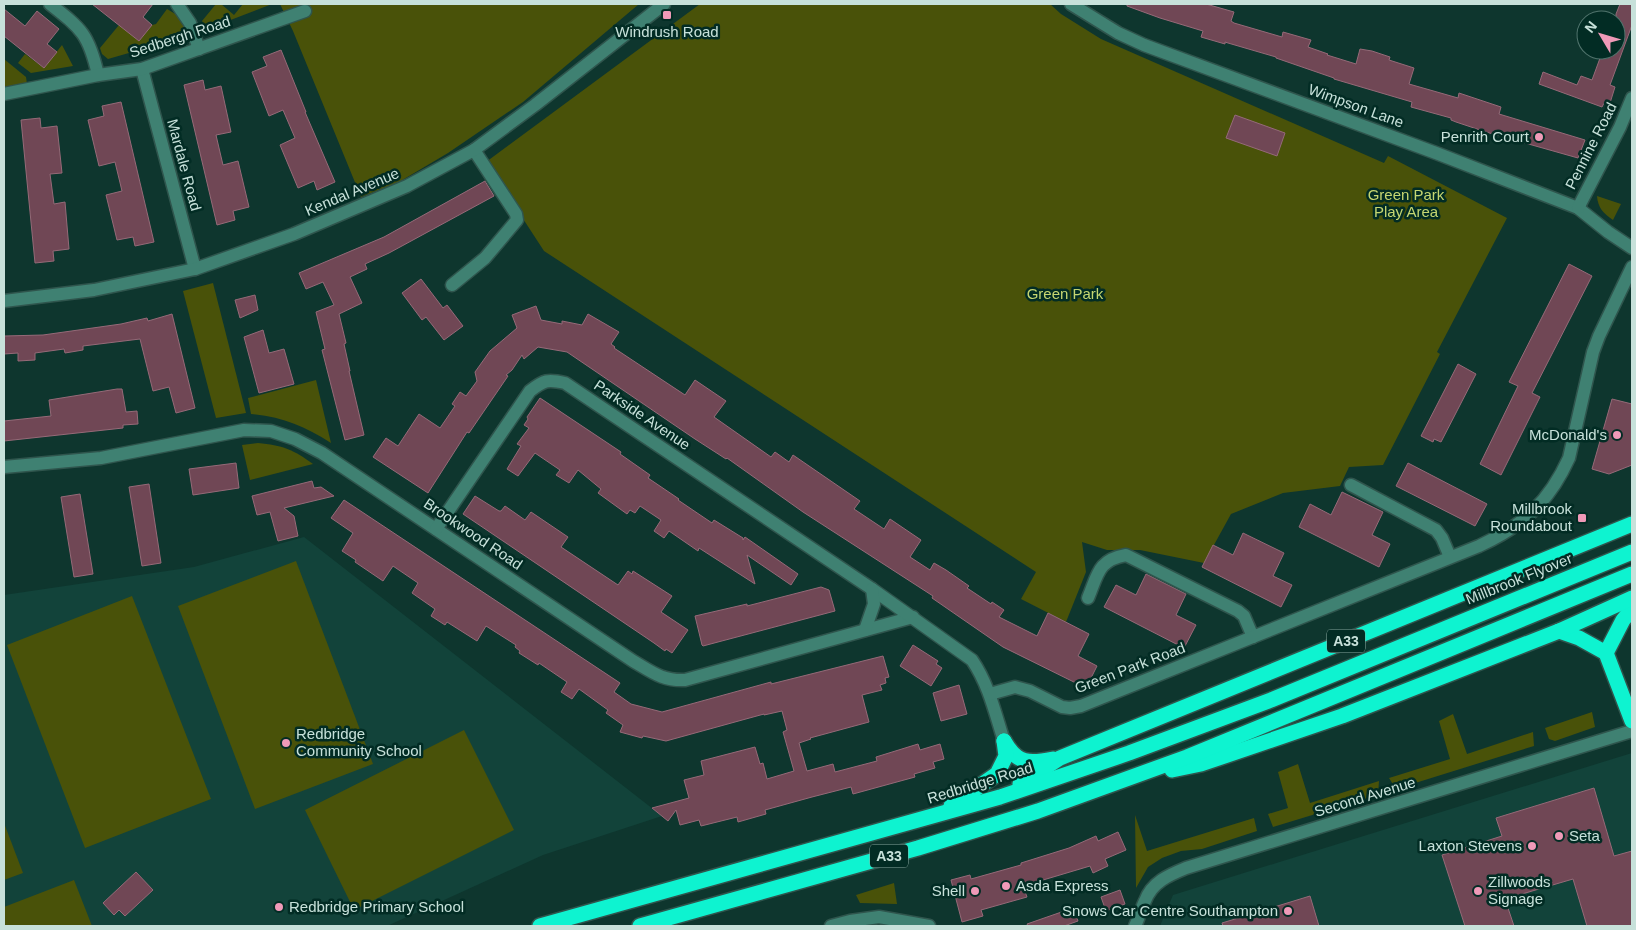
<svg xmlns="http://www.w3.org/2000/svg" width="1636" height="930" font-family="Helvetica,sans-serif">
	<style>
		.built { fill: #12433a }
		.green { fill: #495209 }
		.building { fill: #704755; stroke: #956a78 }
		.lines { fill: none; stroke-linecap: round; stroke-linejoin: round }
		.minor-casing { stroke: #2f554d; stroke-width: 15 }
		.highway-casing { stroke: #2f554d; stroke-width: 18 }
		.minor { stroke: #3f8172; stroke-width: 12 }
		.highway { stroke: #0ef3d0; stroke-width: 15 }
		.poi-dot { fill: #ef9ab8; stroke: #022c24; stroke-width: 2 }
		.labels { text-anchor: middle; stroke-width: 5; stroke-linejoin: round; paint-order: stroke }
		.shield { fill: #022c24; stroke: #8caba3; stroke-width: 1 }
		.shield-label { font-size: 14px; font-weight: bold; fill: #c7e1da }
		.poi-label { font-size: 15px; fill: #c7e1da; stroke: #022c24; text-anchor: end }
		.street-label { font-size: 15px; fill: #c7e1da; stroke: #022c24 }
		.park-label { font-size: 15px; fill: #c5d671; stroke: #022c24 }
	</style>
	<rect width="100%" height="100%" fill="#0e362e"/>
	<!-- built -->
	<g class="built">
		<polygon points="304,537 662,816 543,855 387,926 4,926 4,595 194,567"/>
		<polygon points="1632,753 1632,926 1160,926 1173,895"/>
	</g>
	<!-- green -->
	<g class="green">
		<polygon points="216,4 221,4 234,15 243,4 272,4 207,29 202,21"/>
		<polygon points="280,4 639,4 523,102 448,153 399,182 361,197 293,31"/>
		<polygon points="700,4 1050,4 1061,14 1101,39 1384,163 1388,156 1507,218 1437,352 1440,354 1383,465 1349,467 1340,486 1283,493 1231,514 1204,563 1140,550 1107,550 1082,542 1086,572 1066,622 1021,599 1036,572 544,251 486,162"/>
		<polygon points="167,9 182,18 188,36 108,59 102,54 100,48 119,25 139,41 152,25 156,24"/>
		<polygon points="62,45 73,66 31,73 18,63 25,54 44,68"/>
		<polygon points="4,59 26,77 27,84 4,87"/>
		<path d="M1597,196l24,8 -8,16c-10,-7 -15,-12 -16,-24z"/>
		<polygon points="213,283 246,413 216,418 183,291"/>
		<path d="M316,380l15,63c-27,-17 -48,-26 -80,-29l-3,-16z"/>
		<path d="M258,443c24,2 36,7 55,21l-63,16 -8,-35z"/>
		<polygon points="296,561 373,764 255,809 178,606"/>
		<polygon points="132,596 211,799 85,848 7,645"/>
		<polygon points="1592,712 1595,727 1555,741 1549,739 1545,728"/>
		<polygon points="1453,714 1467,754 1533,732 1534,746 1396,789 1389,778 1450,759 1439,721"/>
		<polygon points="464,730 514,830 354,910 305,810"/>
		<polygon points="1298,764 1310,803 1379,781 1378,795 1273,827 1268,814 1288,808 1278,772"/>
		<polygon points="1135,815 1147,851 1254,818 1257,831 1202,849 1181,851 1162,858 1148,867 1136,888"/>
		<polygon points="4,823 23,873 4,880"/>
		<polygon points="74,880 92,926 4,926 4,907"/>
		<polygon points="894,883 897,904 860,903 856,895"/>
	</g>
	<!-- building -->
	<g class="building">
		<polygon points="92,4 153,4 143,17 152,25 139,41"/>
		<polygon points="1127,4 1206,4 1234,12 1231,21 1234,23 1282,37 1283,32 1311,40 1308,47 1328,54 1327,55 1356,64 1360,49 1372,51 1390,57 1389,60 1414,68 1409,84 1458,98 1459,93 1501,107 1499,114 1585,140 1578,158 1486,132 1456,122 1451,120 1451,118 1411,107 1412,102 1334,79 1334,78 1276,58 1276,57 1228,43 1225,42 1225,44 1201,37 1203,31 1160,18 1127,6"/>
		<polygon points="1620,4 1632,4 1632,25 1610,85 1615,87 1610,103 1605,101 1602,107 1539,84 1543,72 1577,85 1581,76 1592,80 1603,50 1616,50 1616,14"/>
		<polygon points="4,9 25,26 37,11 59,29 47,44 57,52 44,68 4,36"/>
		<polygon points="281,50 306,112 305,112 335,182 317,190 314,181 298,188 280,145 295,138 283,110 269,116 252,72 267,66 263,57"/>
		<polygon points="203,80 205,90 221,86 231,132 216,135 219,148 223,165 238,161 249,207 233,211 235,220 217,225 184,85"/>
		<polygon points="121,102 154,242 135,246 133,237 117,240 106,195 122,191 115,162 99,166 88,120 104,116 102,106"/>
		<polygon points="1235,115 1285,133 1277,156 1226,138"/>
		<polygon points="40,118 41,128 57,126 62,173 50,174 54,204 65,202 69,249 53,251 54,261 35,263 21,120"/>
		<polygon points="485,181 494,196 389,253 365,264 367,269 350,277 362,303 339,314 346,343 344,344 350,371 349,371 364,435 345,440 322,350 325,349 316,312 334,305 323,282 306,289 299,273 384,237"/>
		<polygon points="1569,264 1592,276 1532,393 1540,397 1501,475 1480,464 1518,386 1509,382"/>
		<polygon points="421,279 443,308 447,305 463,326 444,340 426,317 422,320 402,293"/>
		<polygon points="255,295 258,310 240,318 235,300"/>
		<polygon points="536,306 541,320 562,324 562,321 582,325 588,314 619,332 611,344 615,347 614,348 685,395 695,380 726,401 714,417 771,457 775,452 789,462 793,455 860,501 854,509 884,529 890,519 921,540 910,557 930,570 934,563 946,570 969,586 967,588 991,604 992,602 1004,610 999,617 1037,636 1048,613 1089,634 1078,656 1097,666 1086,688 1003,647 932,598 933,596 803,512 727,458 726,459 695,439 567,352 538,347 524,359 522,355 512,370 506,375 508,376 469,433 467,432 428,493 373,457 386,438 398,446 419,414 440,428 455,406 452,404 460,392 466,396 477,381 475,372 490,351 517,328 512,315"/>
		<polygon points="172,314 195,408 176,413 169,387 153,391 140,339 83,346 83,350 65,353 64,349 35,353 35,360 18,361 18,353 4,354 4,336 43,335 121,324 147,318 148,321"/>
		<polygon points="263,330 269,353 284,349 294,384 259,393 244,337"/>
		<polygon points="1458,364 1476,374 1441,442 1434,439 1433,442 1421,436"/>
		<polygon points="117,389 122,389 126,412 137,411 138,424 123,425 123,428 4,441 4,421 51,416 49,400"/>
		<polygon points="540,398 621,452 620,454 650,475 648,478 679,499 678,500 712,523 714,520 743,538 743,540 745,537 798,574 791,585 747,555 755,584 699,548 698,551 669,531 664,538 654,531 661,520 640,506 635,513 630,510 627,514 598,493 601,489 578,470 569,483 556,475 560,470 535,453 518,476 507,469 521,446 517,444 529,428 524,425 528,419 527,417"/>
		<polygon points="1612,399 1632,404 1632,465 1609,474 1592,469"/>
		<polygon points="236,463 239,488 193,495 189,469"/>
		<polygon points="1408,463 1487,504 1475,526 1396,486"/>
		<polygon points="312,481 314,488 321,487 334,496 284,508 294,516 298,536 278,541 270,512 257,515 252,496"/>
		<polygon points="149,484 161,563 142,566 129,487"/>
		<polygon points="1342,492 1383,512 1372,535 1390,544 1379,567 1299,527 1310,504 1331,515"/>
		<polygon points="80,494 93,574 74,577 61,497"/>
		<polygon points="475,496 499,511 501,511 505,506 525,520 531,512 568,537 561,547 618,585 628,571 632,574 633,571 672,596 661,612 688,630 672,653 666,649 665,651 654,643 463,514"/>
		<polygon points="344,500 620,683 614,692 631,704 662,712 771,682 771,684 883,656 889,677 885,678 886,683 880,685 882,690 862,695 869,722 810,738 811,739 799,743 807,771 833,764 835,772 877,761 876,757 918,744 920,750 940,744 944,759 933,762 935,768 914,774 915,777 853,794 851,787 812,797 765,810 766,814 738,822 737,817 701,826 699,820 680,825 676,810 668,821 652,808 689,798 684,780 704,775 701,761 755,747 760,764 763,763 767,779 794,771 783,732 787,730 782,711 764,715 764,714 666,741 643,736 642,738 620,732 623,725 606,713 608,710 579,689 572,699 561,692 567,682 539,663 538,665 519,653 520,651 515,647 516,645 486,626 477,641 447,622 445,625 431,616 435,609 412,593 418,583 393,566 383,581 355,562 356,560 342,551 353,533 331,518"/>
		<polygon points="1243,533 1284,553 1273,576 1292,585 1281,607 1202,567 1213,545 1233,555"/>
		<polygon points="1146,574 1186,594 1176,615 1196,625 1184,648 1104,607 1116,585 1136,595"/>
		<polygon points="821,587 829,590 835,611 718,642 703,646 702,645 695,616 747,604 747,606"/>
		<polygon points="913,645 938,661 936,664 942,668 931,686 900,666"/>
		<polygon points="959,685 967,714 941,721 933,693"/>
		<polygon points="1594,788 1614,856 1632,851 1632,926 1587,926 1573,879 1505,899 1514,926 1465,926 1442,855 1502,836 1496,818"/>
		<polygon points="1118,832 1126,850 1105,859 1108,866 1093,873 1090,866 1023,886 1027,897 981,910 983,916 962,922 951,880 970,875 971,879 1021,865 1021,863 1069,848 1096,836 1098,841"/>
		<polygon points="136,872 153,890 125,916 119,910 114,915 103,903"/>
		<polygon points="1120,890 1125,904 1106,911 1101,897"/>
		<polygon points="1310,896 1319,926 1223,926 1222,923"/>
		<polygon points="1073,908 1078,921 1064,926 1028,926 1027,924"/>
	</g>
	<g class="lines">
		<!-- minor casing -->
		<g class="minor-casing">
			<g id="minor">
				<path d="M50,4c32,25 39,31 48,71"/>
				<polyline points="177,4 190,23 199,49"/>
				<polyline points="1071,4 1118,33 1144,45 1436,153 1578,208 1608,232 1632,248"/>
				<polyline points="142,69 195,269"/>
				<polyline points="4,94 98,75 142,69 305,11"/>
				<polyline points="1578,208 1620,127 1632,98"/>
				<polyline points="452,285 485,258 517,220 516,214 474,150"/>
				<polyline points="4,301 94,290 195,269 294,234 407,186 474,150 535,105 664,4"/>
				<path d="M4,467l97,-9 143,-28 27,1 24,8 27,14 311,208c19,11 29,20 52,19l228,-63"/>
				<polyline points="1351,485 1436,530 1442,538 1450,557"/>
				<path d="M436,529l94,-138c14,-11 18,-12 35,-8l307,206 100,71c17,25 23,53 32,81"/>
				<path d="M1088,598c10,-24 10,-38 38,-43l112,56 6,5 9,21"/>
				<polyline points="865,630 874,604 872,589"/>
				<path d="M990,694l25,-7 15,4 32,16 8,1 11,-2 398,-160c44,-20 70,-44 90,-88l24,-106 6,-16 33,-69"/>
				<polyline points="831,926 850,921 879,917 929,926"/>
				<path d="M1135,926c4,-8 6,-17 10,-25 7,-19 24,-26 41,-33l446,-137"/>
			</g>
		</g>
		<!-- highway casing -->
		<g class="highway-casing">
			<g id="highway">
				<polyline points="1559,631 1579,638 1606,653 1632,721"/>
				<polyline points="1606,653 1623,620 1632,609"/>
				<path d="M1004,741c13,23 25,23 49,18"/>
				<polyline points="1172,770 1201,764 1342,716 1559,631 1632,598"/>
				<polyline points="1020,784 1060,758 1632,524"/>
				<polyline points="951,806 997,774 1006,756 1004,741"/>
				<polyline points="540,926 1000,797 1129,753 1271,700 1632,552"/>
				<polyline points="640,926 918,848 1038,811 1187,757 1632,574"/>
			</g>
		</g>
		<!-- minor -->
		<use href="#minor" class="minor"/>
		<!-- highway -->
		<use href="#highway" class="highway"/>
	</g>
	<!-- markers -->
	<g class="poi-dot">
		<rect x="662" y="10" width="10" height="10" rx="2.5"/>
		<circle cx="1539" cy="137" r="5"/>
		<circle cx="1617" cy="435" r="5"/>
		<rect x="1577" y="513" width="10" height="10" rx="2.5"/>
		<circle cx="286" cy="743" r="5"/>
		<circle cx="1559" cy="836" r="5"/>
		<circle cx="1532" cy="846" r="5"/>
		<circle cx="1006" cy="886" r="5"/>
		<circle cx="975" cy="891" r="5"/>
		<circle cx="1478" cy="891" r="5"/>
		<circle cx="279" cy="907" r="5"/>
		<circle cx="1288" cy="911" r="5"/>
	</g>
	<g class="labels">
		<!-- shield labels -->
		<g class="shield">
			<rect x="1327" y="629.5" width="38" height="23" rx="4"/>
			<rect x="870" y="844.5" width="38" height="23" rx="4"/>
		</g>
		<g class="shield-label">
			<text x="1346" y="646">A33</text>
			<text x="889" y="861">A33</text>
		</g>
		<!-- poi labels -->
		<g class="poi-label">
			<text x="667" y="37" text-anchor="middle">Windrush Road</text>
			<text x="1529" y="142">Penrith Court</text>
			<text x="1607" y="440">McDonald's</text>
			<text x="1572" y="514">Millbrook<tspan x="1572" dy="17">Roundabout</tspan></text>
			<text x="296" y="739" text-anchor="start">Redbridge<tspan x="296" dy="17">Community School</tspan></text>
			<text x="1569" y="841" text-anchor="start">Seta</text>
			<text x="1522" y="851">Laxton Stevens</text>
			<text x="1488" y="887" text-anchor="start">Zillwoods<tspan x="1488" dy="17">Signage</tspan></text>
			<text x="1016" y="891" text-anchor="start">Asda Express</text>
			<text x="965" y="896">Shell</text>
			<text x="289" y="912" text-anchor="start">Redbridge Primary School</text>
			<text x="1278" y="916">Snows Car Centre Southampton</text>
		</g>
		<!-- street labels -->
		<g class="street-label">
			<text transform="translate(180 37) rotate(-18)" y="5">Sedbergh Road</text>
			<text transform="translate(1356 106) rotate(20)" y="5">Wimpson Lane</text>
			<text transform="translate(1591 146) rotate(-63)" y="5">Pennine Road</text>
			<text transform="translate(184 165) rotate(75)" y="5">Mardale Road</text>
			<text transform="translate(352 192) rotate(-23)" y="5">Kendal Avenue</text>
			<text transform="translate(642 415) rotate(34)" y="5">Parkside Avenue</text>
			<text transform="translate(473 534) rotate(34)" y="5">Brookwood Road</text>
			<text transform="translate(1519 579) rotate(-22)" y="5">Millbrook Flyover</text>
			<text transform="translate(1130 668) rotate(-21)" y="5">Green Park Road</text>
			<text transform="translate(980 783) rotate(-17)" y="5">Redbridge Road</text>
			<text transform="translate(1365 797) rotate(-17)" y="5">Second Avenue</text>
		</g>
		<!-- park labels -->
		<g class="park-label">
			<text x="1406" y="200">Green Park<tspan x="1406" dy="17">Play Area</tspan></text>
			<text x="1065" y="299">Green Park</text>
		</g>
	</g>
	<!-- border -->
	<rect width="1636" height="930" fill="none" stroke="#c7e1da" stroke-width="10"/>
	<!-- north arrow -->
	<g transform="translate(1601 35) rotate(308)"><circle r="24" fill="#022c24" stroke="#51746d"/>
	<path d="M0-4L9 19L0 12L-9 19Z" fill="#ef9ab8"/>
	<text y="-8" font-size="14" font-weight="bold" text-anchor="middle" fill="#c7e1da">N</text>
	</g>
</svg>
